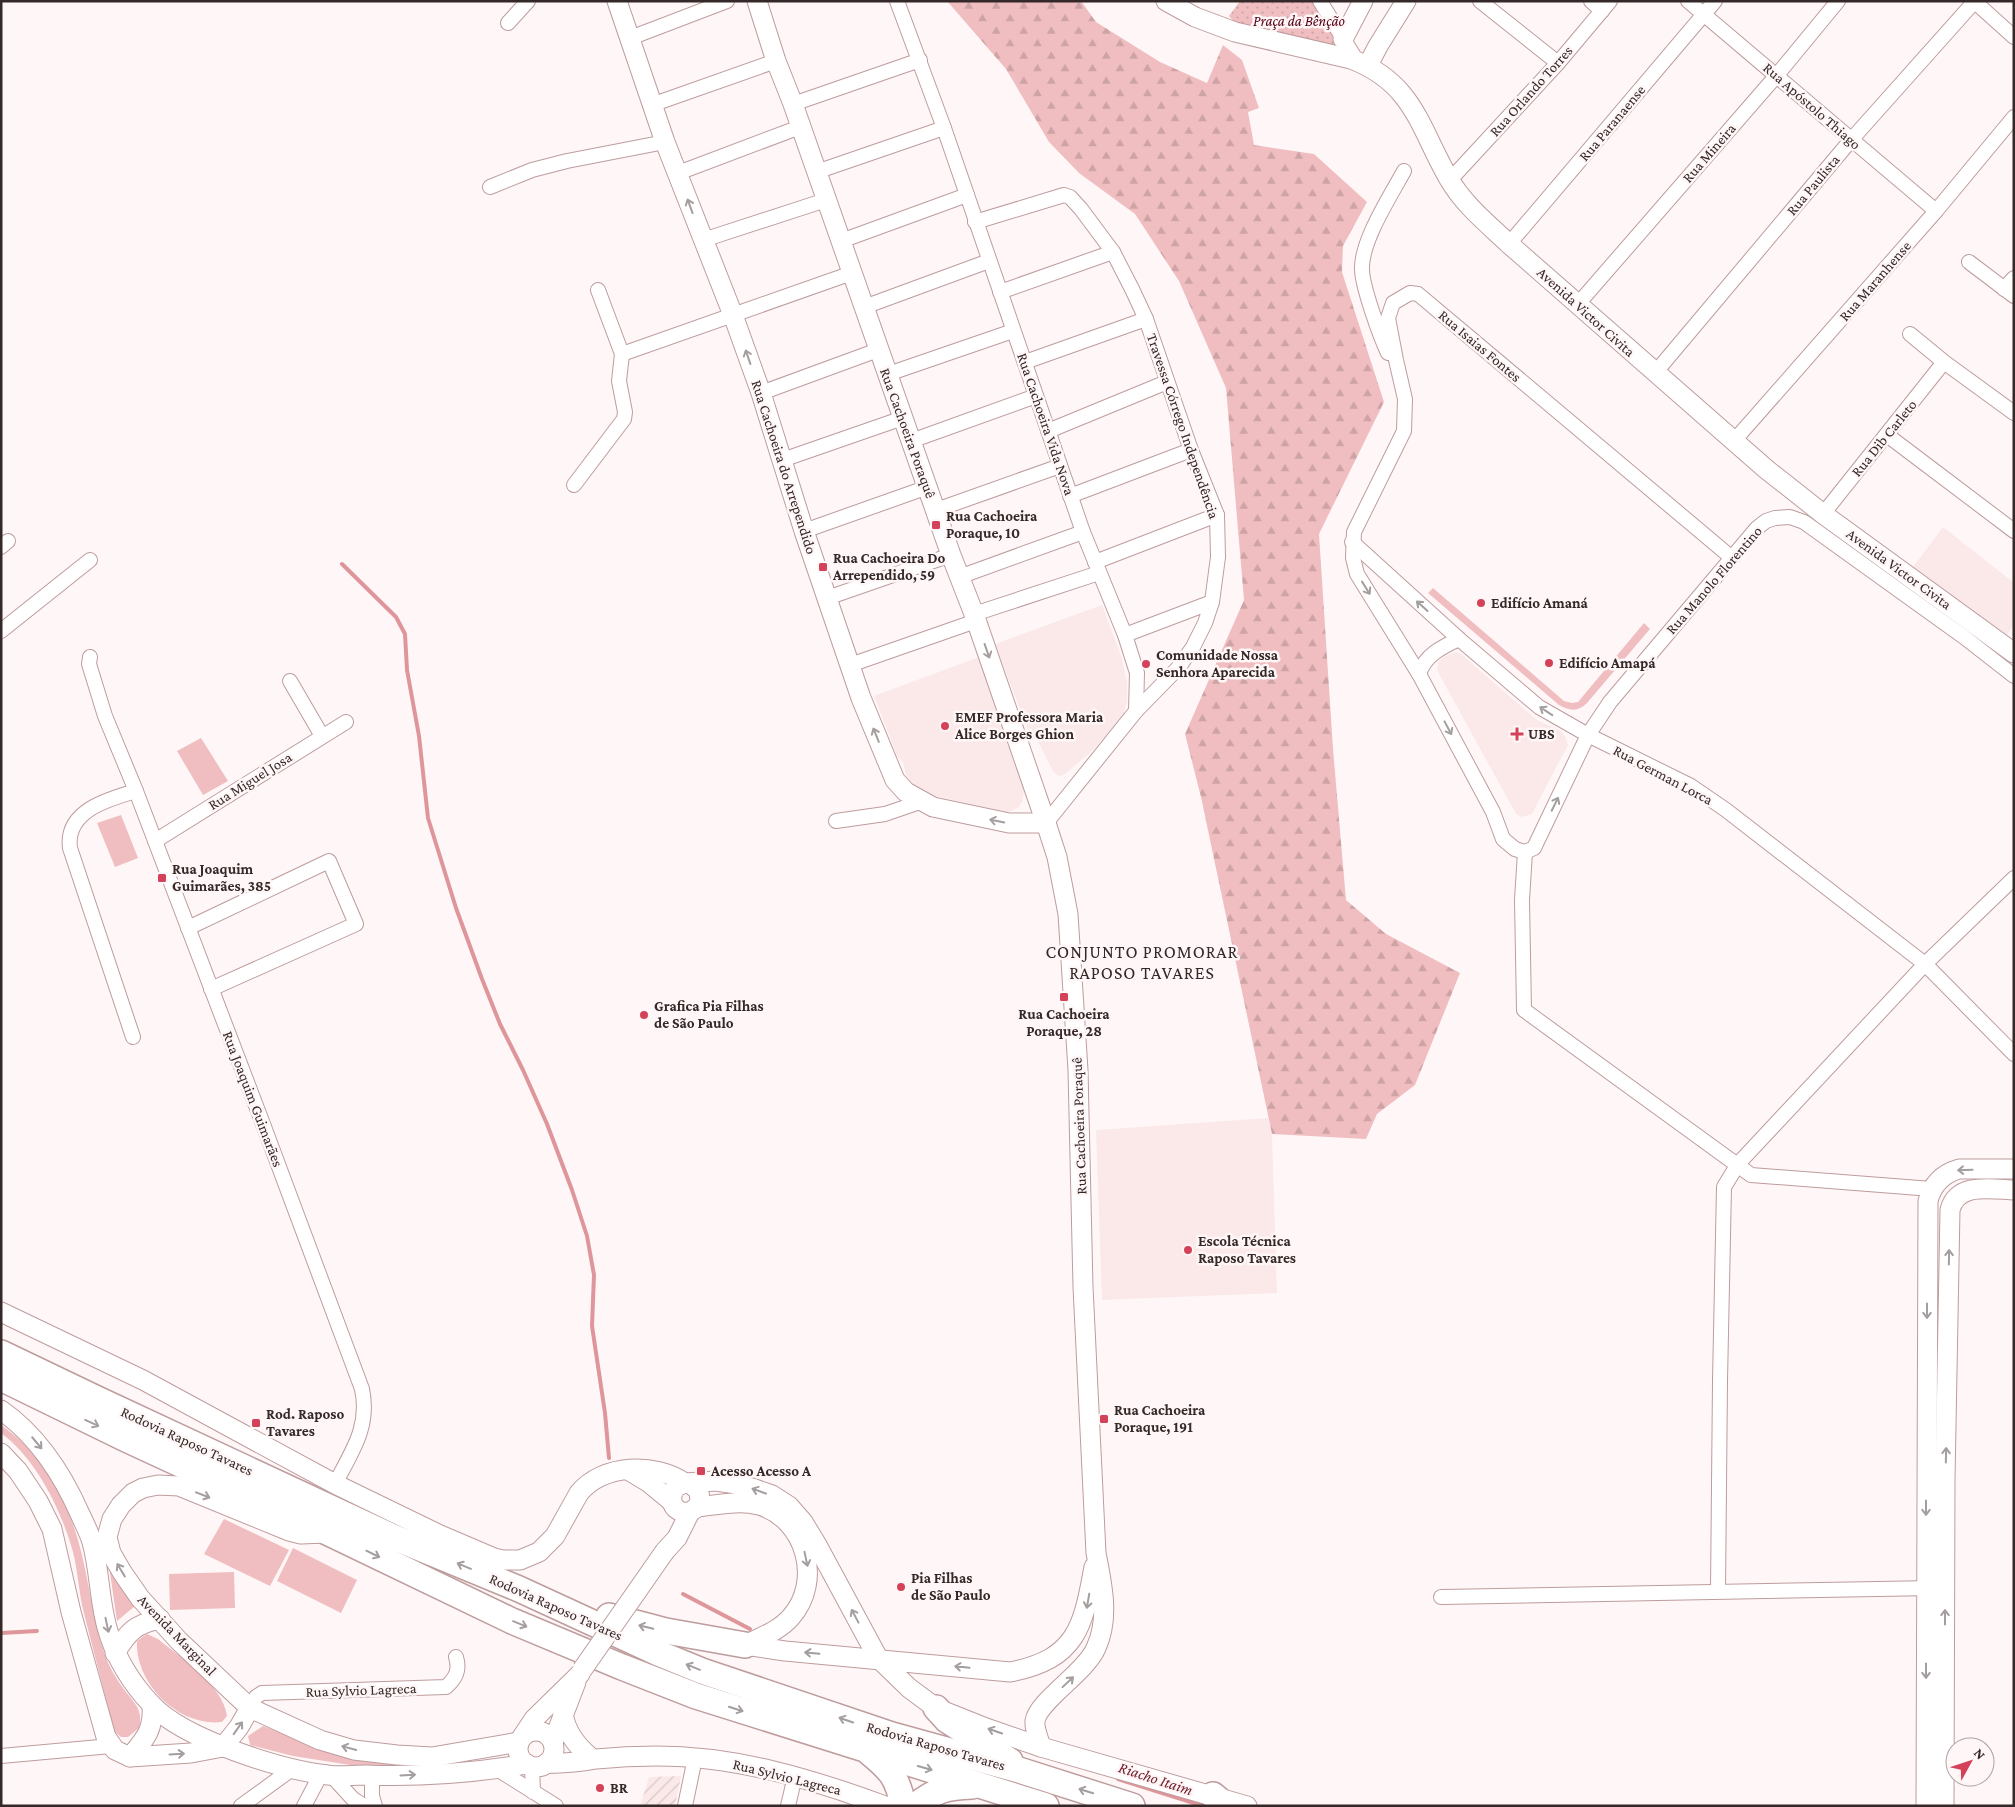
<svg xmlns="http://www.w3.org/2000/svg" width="2015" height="1807" font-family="'Crimson Pro',serif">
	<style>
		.built { fill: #fbe9e9 }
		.industrial { fill: url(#industrial-furrows) }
		.grass { fill: #f0bec0 }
		.forest { fill: url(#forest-firs) }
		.park { fill: url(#park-dots) }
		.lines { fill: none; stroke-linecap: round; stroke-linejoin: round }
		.stream { stroke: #de969a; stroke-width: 4 }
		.street-casing { stroke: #be9c9d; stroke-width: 16 }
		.secondary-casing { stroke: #be9c9d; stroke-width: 21 }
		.highway-casing { stroke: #be9c9d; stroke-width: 28 }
		.street { stroke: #fff; stroke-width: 14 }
		.secondary { stroke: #fff; stroke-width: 19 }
		.highway { stroke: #fff; stroke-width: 25 }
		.secondary-bridge-casing { stroke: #be9c9d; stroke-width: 21; stroke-linecap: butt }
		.secondary-bridge { stroke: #fff; stroke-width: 19 }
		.oneway { stroke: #a49e9e }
		.poi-dot { fill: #d34259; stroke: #fff7f7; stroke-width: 2 }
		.labels { text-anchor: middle; stroke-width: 5; stroke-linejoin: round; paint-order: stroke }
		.park-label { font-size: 15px; font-style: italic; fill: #550015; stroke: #fff7f7 }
		.street-label { font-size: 15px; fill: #352828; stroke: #fff7f7 }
		.poi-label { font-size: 15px; font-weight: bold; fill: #352828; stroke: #fff7f7; text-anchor: start }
		.water-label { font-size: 16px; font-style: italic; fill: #75212e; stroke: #fff7f7 }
		.quarter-label { font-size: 18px; letter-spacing: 1px; fill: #352828; stroke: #fff7f7 }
	</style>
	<defs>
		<pattern id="industrial-furrows" width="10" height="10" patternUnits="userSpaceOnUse" patternTransform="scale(1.25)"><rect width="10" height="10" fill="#fbe9e9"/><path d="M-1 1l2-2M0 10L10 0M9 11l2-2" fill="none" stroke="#d8c8c8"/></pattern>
		<pattern id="forest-firs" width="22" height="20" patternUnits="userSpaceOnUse" patternTransform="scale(1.25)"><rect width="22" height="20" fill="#f0bec0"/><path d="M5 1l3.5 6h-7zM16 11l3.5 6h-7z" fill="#cea3a5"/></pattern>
		<pattern id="park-dots" width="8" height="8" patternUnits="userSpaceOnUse" patternTransform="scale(1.25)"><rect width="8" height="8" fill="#f0bec0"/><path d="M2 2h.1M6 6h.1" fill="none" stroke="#cea3a5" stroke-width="1.8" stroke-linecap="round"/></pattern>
	</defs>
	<rect width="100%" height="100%" fill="#fff7f7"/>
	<!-- built -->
	<g class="built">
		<polygon points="1943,527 2014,583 2014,625 2007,635 1913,567"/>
		<polygon points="1102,605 1122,658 1127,683 1127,701 1123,717 1091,752 1064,775 1058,776 1053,771 1031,728 1028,730 995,644"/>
		<polygon points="1455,652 1461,654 1537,720 1561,731 1565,736 1568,745 1532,814 1522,817 1516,814 1439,674 1437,668 1439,661 1445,656"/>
		<polygon points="979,657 1025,786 1022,802 1018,808 1011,811 1006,812 935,796 914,785 906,775 903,762 897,756 874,696"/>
		<polygon points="1268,1118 1272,1134 1277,1293 1102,1300 1096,1130"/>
	</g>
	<!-- industrial -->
	<polygon class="industrial" points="681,1776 675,1806 640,1806 649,1777"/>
	<!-- grass -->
	<g class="grass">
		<path d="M1433,588l131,113 8,2 6,-1 66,-79 6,6 -63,74c-9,9 -17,8 -28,2l-131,-112z"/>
		<polygon points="201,738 228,781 203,795 177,751"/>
		<polygon points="121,815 138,858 115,867 97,823"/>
		<path d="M1,1425c38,26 65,72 77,115 11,38 14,78 27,115 4,12 11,23 18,33 10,14 21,21 16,40l-11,9h-7l-7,-6c-10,-42 -22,-84 -32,-126 -4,-20 -5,-41 -11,-60 -12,-39 -36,-87 -70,-112z"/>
		<polygon points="224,1519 289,1550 270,1586 204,1554"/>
		<polygon points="293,1548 357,1580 341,1613 277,1581"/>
		<polygon points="109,1566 135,1606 117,1621"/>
		<polygon points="234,1572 235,1608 170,1610 169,1574"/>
		<path d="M147,1634l11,5c23,19 65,46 69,77l-5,6c-43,5 -87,-38 -85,-81z"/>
		<polygon points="263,1726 321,1749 435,1765 396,1769 350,1765 293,1756 250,1745 248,1736"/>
	</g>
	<!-- forest -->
	<polygon class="forest" points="947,1 1081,1 1096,22 1160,62 1207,83 1223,45 1242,60 1259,108 1248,112 1254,145 1314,154 1367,202 1343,246 1342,272 1384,402 1319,534 1333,749 1346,900 1386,934 1460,973 1415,1085 1377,1114 1366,1139 1272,1134 1201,797 1185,734 1244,600 1226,388 1179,281 1135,214 1079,173 1049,142 1006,69"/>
	<!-- park -->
	<polygon class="park" points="1240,1 1314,1 1335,39 1333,46 1236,24 1229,16"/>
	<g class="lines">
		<!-- stream -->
		<g class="stream">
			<polyline points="342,564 396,617 405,634 407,670 419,736 428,818 456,908 482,979 500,1024 523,1070 547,1124 572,1190 587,1236 594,1275 592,1326 605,1413 609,1458"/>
			<polyline points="683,1594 750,1629"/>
			<polyline points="1,1633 37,1631"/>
			<polyline points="1118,1779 1203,1806"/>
		</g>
		<!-- street casing -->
		<g class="street-casing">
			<g id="street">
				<polyline points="897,1 944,128 1083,532 1125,635 1137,673 1136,711 1046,823"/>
				<polyline points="1320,1 1357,61"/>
				<polyline points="1480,1 1558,63"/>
				<polyline points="1591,1 1602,11"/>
				<polyline points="1688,1 1936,211"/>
				<polyline points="1974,1 2014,37"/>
				<polyline points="508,23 528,1"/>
				<polyline points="630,38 727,1"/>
				<polyline points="654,104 776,61"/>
				<polyline points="793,104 920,60"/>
				<polyline points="816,172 944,128"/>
				<polyline points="678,173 800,127"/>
				<polyline points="1450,180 1558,63 1610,1"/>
				<polyline points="490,187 532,170 567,161 665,142"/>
				<polyline points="975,222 1064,195 1070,197 1081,209 1113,252 1132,289 1146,319 1191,450 1217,515 1218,557 1212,602 1205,623 1193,647 1179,667 1136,711"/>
				<polyline points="703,240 826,200"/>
				<polyline points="841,241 967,195"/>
				<polyline points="1509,244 1715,1"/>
				<polyline points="1969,262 2014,296"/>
				<polyline points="2004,289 2014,278"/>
				<polyline points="598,290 622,354 852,273"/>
				<polyline points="1000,292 1113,252"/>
				<polyline points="1578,304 1777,75 1838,1"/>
				<polyline points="864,307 989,261"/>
				<polyline points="1910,334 1944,362 2014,413"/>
				<path d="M1388,353c-8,-17 -26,-67 -26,-84 -1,-28 29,-74 42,-98"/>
				<polyline points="1025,362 1146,319"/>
				<polyline points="1655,373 1851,140 1975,1"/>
				<polyline points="888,374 1013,331"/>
				<polyline points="761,393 878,350"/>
				<polyline points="1048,431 1167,382"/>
				<polyline points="1887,435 2014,531"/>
				<polyline points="911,441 1036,396"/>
				<polyline points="1733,442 1936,211 2014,117"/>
				<polyline points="782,460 903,418"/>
				<polyline points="574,485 624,419 625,412 619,381 622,354"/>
				<polyline points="1070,496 1191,450"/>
				<polyline points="936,510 1060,466"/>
				<polyline points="1823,514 1944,362"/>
				<polyline points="804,531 928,487"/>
				<polyline points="1352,542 1459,639 1539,707 1588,735 1691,786 1726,810 1925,964 2014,1054"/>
				<polyline points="1,547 8,541"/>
				<polyline points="1732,558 1418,294 1410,293 1393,303 1388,318 1396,360 1405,399 1404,431 1354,532 1353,558 1357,574 1419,674 1493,812 1503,839 1515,849 1525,852 1534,848 1588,735 1610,702 1757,528 1766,521 1775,518 1790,517 1804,522 1964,637 2014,676"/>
				<polyline points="1095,562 1217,515"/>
				<polyline points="959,577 1083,532"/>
				<polyline points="827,598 951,555"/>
				<polyline points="974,614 1099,573"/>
				<polyline points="1,631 90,560"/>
				<polyline points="1125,635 1212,602"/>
				<path d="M90,657l-1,7 16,52 31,75 127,333 99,265c8,38 -10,62 -27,95"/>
				<polyline points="850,665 976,621"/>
				<path d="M1419,674c6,-19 23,-27 40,-35"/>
				<polyline points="290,681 322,736"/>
				<polyline points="836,821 885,814 920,802"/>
				<polyline points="155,841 346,722"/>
				<polyline points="1525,852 1522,900 1524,1010 1751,1175 1932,1189"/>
				<polyline points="188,928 329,861 356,924 211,989"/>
				<path d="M133,1037l-63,-189c-5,-37 38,-49 66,-57"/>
				<polyline points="1718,1591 1720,1381 1724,1187 1738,1164 1925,964 2014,878"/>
				<polyline points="1441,1597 1935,1588"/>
				<path d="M250,1708l6,-11 6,-4 184,-6c10,-9 14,-17 10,-30"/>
				<polyline points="1,1756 111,1746"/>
				<polyline points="532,1766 533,1792"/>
				<polyline points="497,1769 556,1806"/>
				<polyline points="331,1775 353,1799 364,1806"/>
				<polyline points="372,1776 372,1796 375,1806"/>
				<polyline points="241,1806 292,1769"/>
				<polyline points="304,1806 321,1774"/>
				<polyline points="685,1806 695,1758"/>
				<polyline points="788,1806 795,1776"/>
			</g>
		</g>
		<!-- secondary casing -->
		<g class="secondary-casing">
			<g id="secondary">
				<polyline points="617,1 665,142 733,315 761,393 804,531 861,698 895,780 906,792 933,807 1009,823 1046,823"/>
				<path d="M757,1l19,60 17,43 158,451 23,59 72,209 11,34 11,57 10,156 5,217 13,266c6,31 14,65 0,95 -11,25 -58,53 -61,73 -1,8 4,18 6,26"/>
				<path d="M1166,1l29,16 40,15 116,27c63,24 68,68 98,120 15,26 39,45 60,65l257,225 57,45 191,139"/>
				<polyline points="1343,39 1363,1"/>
				<polyline points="1368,65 1378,46 1406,1"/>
				<path d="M1,1312l142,68 192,104 105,51 54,23 9,2h17l19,-8 16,-16 24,-43c24,-29 76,-31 106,-10"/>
				<path d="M1,1410c37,26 61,63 79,104 4,9 9,18 12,28 8,29 7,60 16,89 8,27 24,53 44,74 32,34 129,65 176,70 12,2 25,0 38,0 53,2 108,-2 161,-11"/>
				<polyline points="1,1453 18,1471 38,1501 52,1529 71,1612 106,1737 115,1750 130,1757 191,1753 223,1747"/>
				<polyline points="628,1470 648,1482 671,1501"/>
				<path d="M691,1484l8,7 1,11c-11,22 -39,5 -24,-15l9,-4 31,-2 14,2 22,5 20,7 17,11 14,16 14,23 61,113 31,30 27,20 50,20 55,19 206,59"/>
				<path d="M698,1507c19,-2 41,-7 61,-2 47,14 64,76 32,112 -12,14 -30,20 -46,28"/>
				<polyline points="326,1533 301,1534 289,1531 179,1486 158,1485 143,1488 133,1493 121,1505 112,1519 107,1537 111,1553 122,1572 140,1598 179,1641 250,1708 320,1740 354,1750 397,1755 432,1757 519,1742"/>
				<polyline points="665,1551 677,1538 690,1512"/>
				<path d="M745,1645l40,6 225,21c67,-13 73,-45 84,-105"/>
				<path d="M115,1653c13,-21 20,-29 45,-34"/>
				<path d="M563,1714c3,17 13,31 26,42"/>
				<circle cx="536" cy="1749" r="18"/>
				<polyline points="522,1737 534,1719 580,1674"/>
				<polyline points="553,1742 576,1682"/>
				<polyline points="223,1747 239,1727 250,1708"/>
				<path d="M130,1757c15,-18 24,-27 22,-52"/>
				<path d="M547,1763c17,1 32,-1 49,-4 20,-2 41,-3 61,-3 79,0 155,23 228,50"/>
				<path d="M1926,1806l2,-605c4,-16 14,-27 31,-32h55"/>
				<path d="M1944,1806l1,-326 5,-270c7,-28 41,-21 64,-20"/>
			</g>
		</g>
		<!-- highway casing -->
		<g class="highway-casing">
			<g id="highway">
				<polyline points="1,1353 97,1399 393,1537 519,1589 658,1653 702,1671 892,1735 1019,1770 1132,1806"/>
				<polyline points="1,1378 126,1439 329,1533 512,1621 622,1667 696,1696 1046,1806"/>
				<polyline points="609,1616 666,1631 745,1645"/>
				<polyline points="936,1708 947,1720 1010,1761"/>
				<path d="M870,1753c21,17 28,25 33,53"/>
				<polyline points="1213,1795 1226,1806"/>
				<path d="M915,1806c21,-16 30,-19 57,-20"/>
			</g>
		</g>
		<!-- street -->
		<use href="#street" class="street"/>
		<!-- secondary -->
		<use href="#secondary" class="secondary"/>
		<!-- highway -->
		<use href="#highway" class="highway"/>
		<!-- secondary-bridge casing -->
		<g class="secondary-bridge-casing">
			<polyline id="secondary-bridge" points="582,1670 665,1551"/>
		</g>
		<!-- secondary-bridge -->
		<use href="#secondary-bridge" class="secondary-bridge"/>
	</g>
	<!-- one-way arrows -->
	<defs><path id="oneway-shaft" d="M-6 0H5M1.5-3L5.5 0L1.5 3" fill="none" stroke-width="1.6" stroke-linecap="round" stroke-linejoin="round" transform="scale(1.25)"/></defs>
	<g class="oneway">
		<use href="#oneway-shaft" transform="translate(690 206) rotate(-110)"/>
		<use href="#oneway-shaft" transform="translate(748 357) rotate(-109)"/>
		<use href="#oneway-shaft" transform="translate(1366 588) rotate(58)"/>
		<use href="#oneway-shaft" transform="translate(1422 606) rotate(-138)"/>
		<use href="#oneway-shaft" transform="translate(987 651) rotate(71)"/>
		<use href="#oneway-shaft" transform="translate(1546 711) rotate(-147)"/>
		<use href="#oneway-shaft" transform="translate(1448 728) rotate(62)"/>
		<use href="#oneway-shaft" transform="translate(876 735) rotate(-112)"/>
		<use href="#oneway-shaft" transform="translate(1555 804) rotate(-64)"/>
		<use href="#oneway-shaft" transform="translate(997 821) rotate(-169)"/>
		<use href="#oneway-shaft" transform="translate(1965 1170) rotate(178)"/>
		<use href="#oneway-shaft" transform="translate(1949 1257) rotate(-89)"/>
		<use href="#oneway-shaft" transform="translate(1927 1311) rotate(90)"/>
		<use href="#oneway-shaft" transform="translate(92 1423) rotate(25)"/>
		<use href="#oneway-shaft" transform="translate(37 1443) rotate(50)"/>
		<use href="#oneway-shaft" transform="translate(1946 1455) rotate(-89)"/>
		<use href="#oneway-shaft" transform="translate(759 1491) rotate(-160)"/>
		<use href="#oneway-shaft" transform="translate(203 1495) rotate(21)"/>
		<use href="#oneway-shaft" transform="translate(1926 1508) rotate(90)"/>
		<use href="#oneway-shaft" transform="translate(373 1554) rotate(26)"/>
		<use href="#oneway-shaft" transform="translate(806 1559) rotate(78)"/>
		<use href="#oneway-shaft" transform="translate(464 1566) rotate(-157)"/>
		<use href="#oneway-shaft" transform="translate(121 1570) rotate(-121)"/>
		<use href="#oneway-shaft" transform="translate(1088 1601) rotate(100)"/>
		<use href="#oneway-shaft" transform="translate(855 1616) rotate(-118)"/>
		<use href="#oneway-shaft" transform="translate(1945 1617) rotate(-90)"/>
		<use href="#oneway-shaft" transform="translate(520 1624) rotate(22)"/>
		<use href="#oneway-shaft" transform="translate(107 1625) rotate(78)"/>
		<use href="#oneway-shaft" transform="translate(646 1627) rotate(-167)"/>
		<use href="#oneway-shaft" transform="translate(812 1653) rotate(-175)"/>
		<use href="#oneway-shaft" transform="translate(693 1667) rotate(-158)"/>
		<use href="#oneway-shaft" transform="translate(962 1667) rotate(-174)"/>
		<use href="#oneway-shaft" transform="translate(1926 1671) rotate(90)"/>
		<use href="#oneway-shaft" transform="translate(1068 1682) rotate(-43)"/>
		<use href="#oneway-shaft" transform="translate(736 1709) rotate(18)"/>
		<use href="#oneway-shaft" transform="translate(846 1720) rotate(-161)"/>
		<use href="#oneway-shaft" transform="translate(238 1728) rotate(-55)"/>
		<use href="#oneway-shaft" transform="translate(995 1731) rotate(-161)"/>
		<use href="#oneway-shaft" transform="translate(349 1748) rotate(-165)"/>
		<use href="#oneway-shaft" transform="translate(177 1754) rotate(-3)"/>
		<use href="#oneway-shaft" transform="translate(925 1768) rotate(16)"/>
		<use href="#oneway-shaft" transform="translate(408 1775) rotate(-3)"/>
		<use href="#oneway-shaft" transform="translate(1086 1791) rotate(-163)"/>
	</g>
	<!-- markers -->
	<g class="poi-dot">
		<rect x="931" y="520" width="10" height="10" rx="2.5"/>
		<rect x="818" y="562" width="10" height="10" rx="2.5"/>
		<circle cx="1481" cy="603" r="5"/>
		<circle cx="1549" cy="663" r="5"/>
		<circle cx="1146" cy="664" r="5"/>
		<circle cx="945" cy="726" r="5"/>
		<path d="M1514.5 726.5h5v5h5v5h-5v5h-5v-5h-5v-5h5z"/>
		<rect x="157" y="873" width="10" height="10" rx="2.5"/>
		<rect x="1059" y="992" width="10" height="10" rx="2.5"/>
		<circle cx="644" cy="1015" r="5"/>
		<circle cx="1188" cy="1250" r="5"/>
		<rect x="1099" y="1414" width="10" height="10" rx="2.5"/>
		<rect x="251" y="1418" width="10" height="10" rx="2.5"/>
		<rect x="696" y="1466" width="10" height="10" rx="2.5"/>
		<circle cx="901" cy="1587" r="5"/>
		<circle cx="600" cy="1788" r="5"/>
	</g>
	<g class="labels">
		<!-- park labels -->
		<g class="park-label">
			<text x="1299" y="26">Praça da Bênção</text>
		</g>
		<!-- street labels -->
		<g class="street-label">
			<text transform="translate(1531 91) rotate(-48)" y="5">Rua Orlando Torres</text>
			<text transform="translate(1812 106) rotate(41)" y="5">Rua Apóstolo Thiago</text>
			<text transform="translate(1612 123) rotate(-50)" y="5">Rua Paranaense</text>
			<text transform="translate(1709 153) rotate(-49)" y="5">Rua Mineira</text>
			<text transform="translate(1813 185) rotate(-50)" y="5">Rua Paulista</text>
			<text transform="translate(1875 281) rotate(-49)" y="5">Rua Maranhense</text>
			<text transform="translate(1586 312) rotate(42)" y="5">Avenida Victor Civita</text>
			<text transform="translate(1480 346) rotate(40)" y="5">Rua Isaias Fontes</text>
			<text transform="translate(1046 424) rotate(71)" y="5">Rua Cachoeira Vida Nova</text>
			<text transform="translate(1183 426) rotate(71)" y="5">Travessa Córrego Independência</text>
			<text transform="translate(908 433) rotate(70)" y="5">Rua Cachoeira Poraquê</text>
			<text transform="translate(1884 438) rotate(-51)" y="5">Rua Dib Carleto</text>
			<text transform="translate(784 467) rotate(72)" y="5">Rua Cachoeira do Arrependido</text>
			<text transform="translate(1899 569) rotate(36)" y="5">Avenida Victor Civita</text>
			<text transform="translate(1714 580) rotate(-49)" y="5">Rua Manolo Florentino</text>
			<text transform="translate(1663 775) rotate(28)" y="5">Rua German Lorca</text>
			<text transform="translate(250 781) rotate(-32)" y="5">Rua Miguel Josa</text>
			<text transform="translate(253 1099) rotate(69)" y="5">Rua Joaquim Guimarães</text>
			<text transform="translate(1079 1126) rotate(-92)" y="5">Rua Cachoeira Poraquê</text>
			<text transform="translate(187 1441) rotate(25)" y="5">Rodovia Raposo Tavares</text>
			<text transform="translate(556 1607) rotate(24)" y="5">Rodovia Raposo Tavares</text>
			<text transform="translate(177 1635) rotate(46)" y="5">Avenida Marginal</text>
			<text transform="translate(361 1690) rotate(-2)" y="5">Rua Sylvio Lagreca</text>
			<text transform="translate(936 1746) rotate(16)" y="5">Rodovia Raposo Tavares</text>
			<text transform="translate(787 1777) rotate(14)" y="5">Rua Sylvio Lagreca</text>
		</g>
		<!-- poi labels -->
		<g class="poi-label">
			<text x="946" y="521">Rua Cachoeira<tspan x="946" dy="17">Poraque, 10</tspan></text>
			<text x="833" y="563">Rua Cachoeira Do<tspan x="833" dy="17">Arrependido, 59</tspan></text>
			<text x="1491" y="608">Edifício Amaná</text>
			<text x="1156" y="660">Comunidade Nossa<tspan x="1156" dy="17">Senhora Aparecida</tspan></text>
			<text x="1559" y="668">Edifício Amapá</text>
			<text x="955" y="722">EMEF Professora Maria<tspan x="955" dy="17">Alice Borges Ghion</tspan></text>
			<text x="1528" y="739">UBS</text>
			<text x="172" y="874">Rua Joaquim<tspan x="172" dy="17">Guimarães, 385</tspan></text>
			<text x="654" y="1011">Grafica Pia Filhas<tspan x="654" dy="17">de São Paulo</tspan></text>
			<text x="1064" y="1019" text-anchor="middle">Rua Cachoeira<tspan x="1064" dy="17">Poraque, 28</tspan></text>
			<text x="1198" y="1246">Escola Técnica<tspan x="1198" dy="17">Raposo Tavares</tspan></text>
			<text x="1114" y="1415">Rua Cachoeira<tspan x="1114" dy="17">Poraque, 191</tspan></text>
			<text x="266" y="1419">Rod. Raposo<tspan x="266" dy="17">Tavares</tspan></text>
			<text x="711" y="1476">Acesso Acesso A</text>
			<text x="911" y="1583">Pia Filhas<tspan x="911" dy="17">de São Paulo</tspan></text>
			<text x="610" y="1793">BR</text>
		</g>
		<!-- water labels -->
		<g class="water-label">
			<text transform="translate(1156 1778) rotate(18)" y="6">Riacho Itaim</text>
		</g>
		<!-- quarter labels -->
		<g class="quarter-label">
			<text x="1142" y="958">CONJUNTO PROMORAR<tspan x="1142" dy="21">RAPOSO TAVARES</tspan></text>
		</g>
	</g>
	<!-- border -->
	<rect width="2015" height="1807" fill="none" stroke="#352828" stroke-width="5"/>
	<!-- north arrow -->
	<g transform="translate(1970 1762) rotate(50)"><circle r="24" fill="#fff7f7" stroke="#aea4a4"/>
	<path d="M0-4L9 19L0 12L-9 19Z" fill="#d34259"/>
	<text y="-8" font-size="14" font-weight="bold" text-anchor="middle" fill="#352828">N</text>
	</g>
</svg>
